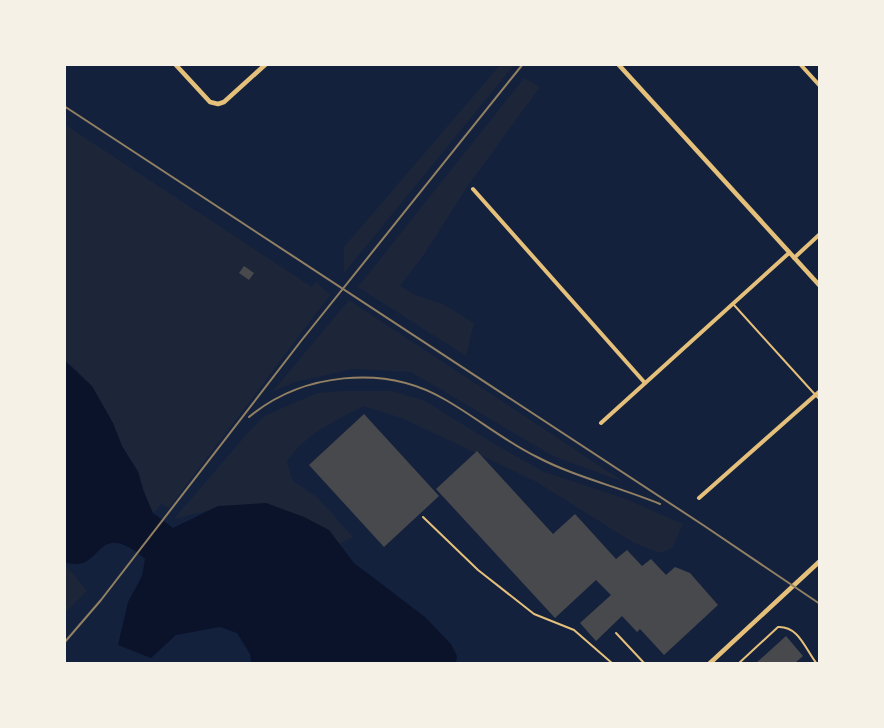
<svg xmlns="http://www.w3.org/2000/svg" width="884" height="728" font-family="'Asap Condensed',sans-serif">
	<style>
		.green { fill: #1d2539 }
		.water { fill: #0b132b }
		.building { fill: #48494c }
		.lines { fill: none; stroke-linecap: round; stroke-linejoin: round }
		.service { stroke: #e5c07b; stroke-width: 2 }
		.minor { stroke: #e5c07b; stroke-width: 4 }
		.tertiary { stroke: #e5c07b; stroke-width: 4.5 }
		.rail { stroke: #918062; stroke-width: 2 }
	</style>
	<rect width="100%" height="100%" fill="#14213d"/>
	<!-- green -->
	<g class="green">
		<polygon points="500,65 514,65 344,273 344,247"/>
		<polygon points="524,78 540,87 467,187 425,253 400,286 415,295 443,304 474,323 466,356 358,287"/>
		<path d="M64,124l248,163 4,-5 14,13 -161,213 -8,-4 -8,10c-7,-14 -9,-26 -14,-40 -4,-10 -12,-19 -17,-28 -16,-33 -26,-63 -57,-85z"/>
		<polygon points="349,300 624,482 553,456 411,372 353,369 295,382 272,392"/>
		<path d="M342,391h49l32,9 75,46 46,26 82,27 57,25 -11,24 -12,5 -26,-10 -99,-62 -131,-62 -40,-13c-31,16 -56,26 -77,55l5,19 26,18 35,39 -14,7 -35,-27 -94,-7 -36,9 71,-83 19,-20 53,-23z"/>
		<polygon points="65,564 87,591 65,613 64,613"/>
	</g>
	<!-- water -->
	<path class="water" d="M65,361l27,25 21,37 9,23 16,26 5,18 10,23 20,15 45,-22 48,-3 38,14 25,13 25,33 71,54 26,27 6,12 -1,7h-205l-1,-9 -13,-21 -17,-6 -44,8 -25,23 -33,-13 10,-43 14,-26 3,-17c-52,-44 -41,17 -80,3z"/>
	<!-- building -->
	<g class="building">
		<polygon points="244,266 254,273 249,280 239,273"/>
		<polygon points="364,414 439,496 384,547 309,465"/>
		<polygon points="477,451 553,534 575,514 616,559 627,550 642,566 651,559 666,575 675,567 690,573 718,605 664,655 640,629 637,632 622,616 596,641 580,623 611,595 596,580 555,618 436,489"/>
		<polygon points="786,636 803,656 794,664 755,664"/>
	</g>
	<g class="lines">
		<!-- service -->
		<g class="service">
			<polyline points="734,305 820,400"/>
			<polyline points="423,517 478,570 534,614 574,630 613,664"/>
			<polyline points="616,633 645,664"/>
			<path d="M738,664l40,-37c21,-1 27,22 39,37"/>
		</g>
		<!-- minor -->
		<g class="minor">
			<polyline points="800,64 820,86"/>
			<polyline points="473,189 645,383"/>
			<polyline points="794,258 820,234"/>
			<polyline points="601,423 789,253"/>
			<polyline points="699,498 820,391"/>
		</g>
		<!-- tertiary -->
		<g class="tertiary">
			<polyline points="175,64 210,102 218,104 224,102 266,64"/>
			<polyline points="618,64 820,286"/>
			<polyline points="709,664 820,561"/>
		</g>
		<!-- rail -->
		<g class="rail">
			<polyline points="64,106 703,525 820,604"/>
			<path d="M249,417c53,-44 135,-53 195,-18 32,18 60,42 93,58 38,20 82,30 123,47"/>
			<polyline points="64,643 101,600 301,341 523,64"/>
		</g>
	</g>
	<!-- border -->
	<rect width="884" height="728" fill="none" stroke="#f6f1e7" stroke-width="132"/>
</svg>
